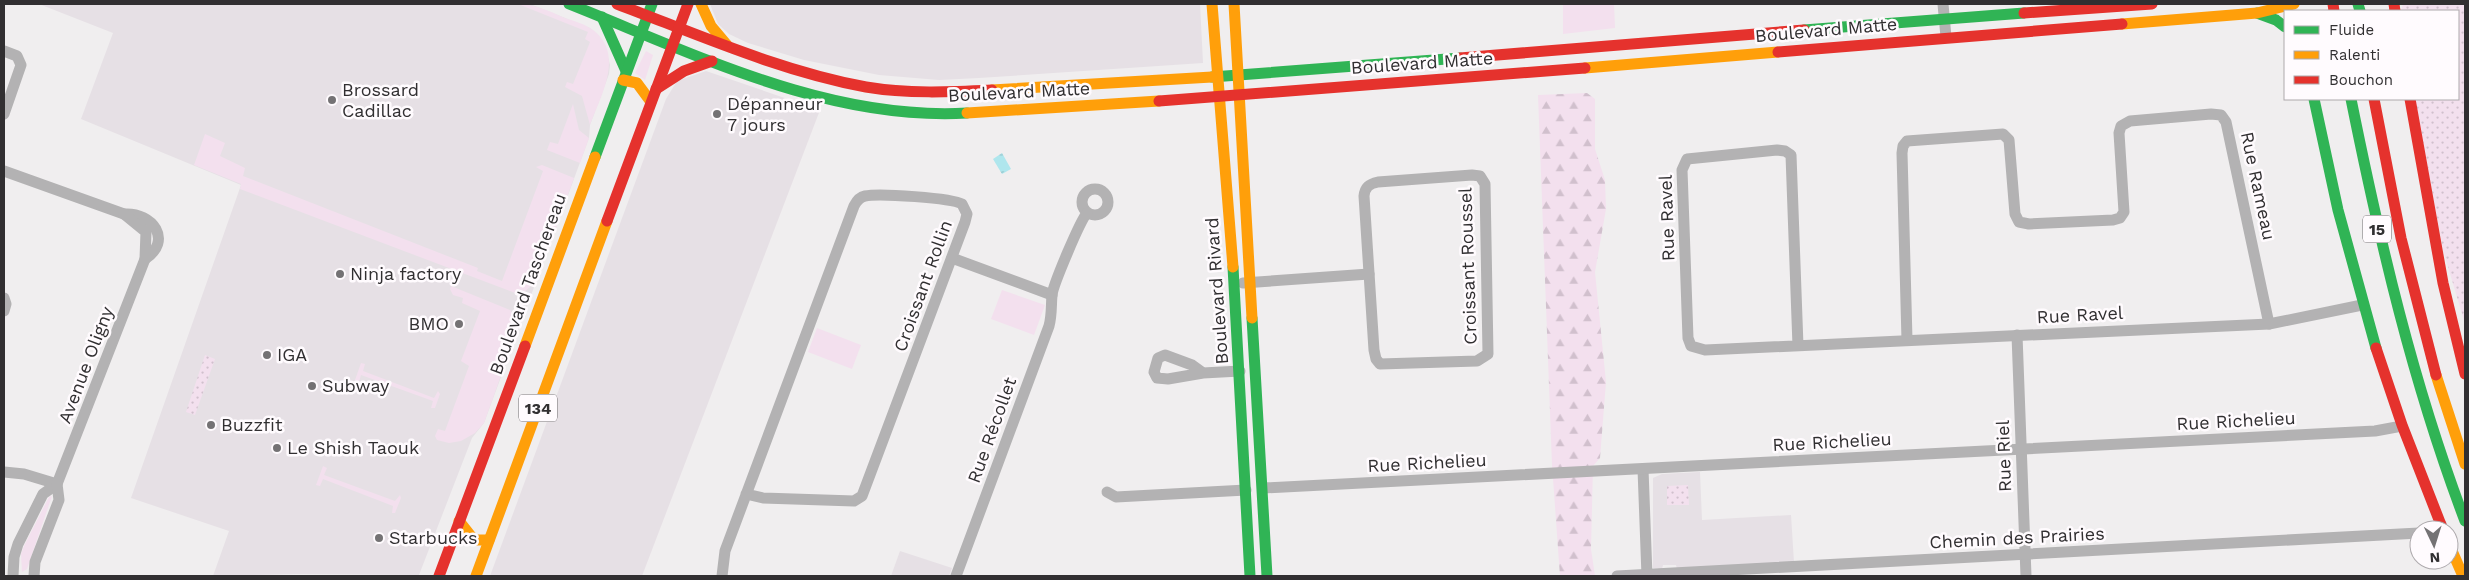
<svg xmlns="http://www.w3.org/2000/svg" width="2469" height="580" font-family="'Work Sans',sans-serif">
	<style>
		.built { fill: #e6e0e5 }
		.green { fill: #f3e0ee }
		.forest { fill: url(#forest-firs) }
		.park { fill: url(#park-dots) }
		.water { fill: url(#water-ripples) }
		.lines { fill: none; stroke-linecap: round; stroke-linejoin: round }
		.street { stroke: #b3b2b3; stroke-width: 11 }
		.fast { stroke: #30b455; stroke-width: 11 }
		.slow { stroke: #ff9f0a; stroke-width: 11 }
		.jam { stroke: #e5322d; stroke-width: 11 }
		.poi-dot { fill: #747274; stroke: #fffbfe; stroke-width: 2 }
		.labels { text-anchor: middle; stroke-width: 5; stroke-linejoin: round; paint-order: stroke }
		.shield { fill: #fffbfe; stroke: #6f6c6e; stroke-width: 1 }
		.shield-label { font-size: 16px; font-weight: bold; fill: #312f31 }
		.street-label { font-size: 18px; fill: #312f31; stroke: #fffbfe }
		.poi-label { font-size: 18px; fill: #312f31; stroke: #fffbfe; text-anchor: start }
	</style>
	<defs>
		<pattern id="forest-firs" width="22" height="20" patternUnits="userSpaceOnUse" patternTransform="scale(1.25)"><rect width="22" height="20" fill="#f3e0ee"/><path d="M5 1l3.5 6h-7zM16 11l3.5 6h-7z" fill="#d1c0cd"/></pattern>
		<pattern id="park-dots" width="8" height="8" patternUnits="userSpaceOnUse" patternTransform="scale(1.25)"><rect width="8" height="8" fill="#f3e0ee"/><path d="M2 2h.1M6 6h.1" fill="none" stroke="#d1c0cd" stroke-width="1.8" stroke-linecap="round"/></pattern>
		<pattern id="water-ripples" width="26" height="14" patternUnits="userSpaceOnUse" patternTransform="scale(1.25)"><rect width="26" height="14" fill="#afe6ed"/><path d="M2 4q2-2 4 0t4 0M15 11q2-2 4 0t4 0" fill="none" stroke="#97c6cc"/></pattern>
	</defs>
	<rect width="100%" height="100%" fill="#f0eeef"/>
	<!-- built -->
	<g class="built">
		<polygon points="39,4 530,4 590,28 605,45 610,65 609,74 590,125 589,138 484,423 472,438 419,575 296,574 213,576 229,531 131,498 241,185 81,119 113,33"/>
		<polygon points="710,4 1200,4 1203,63 979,78 939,80 879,75 804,60 748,43 729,34 718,24"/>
		<polygon points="706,71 820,110 642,576 490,576 666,99 677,81"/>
		<polygon points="1700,472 1702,520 1791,515 1794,563 1677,569 1676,565 1663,565 1662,569 1653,568 1653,478 1662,474"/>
		<polygon points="900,551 952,568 949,576 891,576"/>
	</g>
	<!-- green -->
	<g class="green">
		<path d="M518,4c17,0 31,7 47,14 9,3 20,6 28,12 32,24 8,66 -3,95l-8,-29 -17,-9 2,-5 6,2 17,-42 -5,-3 3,-7z"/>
		<polygon points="1563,4 1614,4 1615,28 1563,34"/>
		<polygon points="646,51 653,55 645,80 635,73"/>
		<polygon points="573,104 579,130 589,138 580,163 547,150 550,142 558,144"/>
		<polygon points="205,134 225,143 220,156 245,168 243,176 478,268 477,271 502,281 543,171 536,167 542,165 574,178 536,282 524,292 515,293 240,189 241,184 194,165"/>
		<polygon points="451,286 510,310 516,318 518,328 484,423 475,433 461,441 449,443 437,440 435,436 438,429 445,431 469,366 461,361 480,311 462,303 463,298 453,295 450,289"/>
		<polygon points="1002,290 1045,305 1034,335 991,319"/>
		<polygon points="817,328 861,345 852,369 808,352"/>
		<polygon points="361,363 365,364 363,371 434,398 438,391 440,394 435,408 431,408 433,401 361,375 359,382 355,380"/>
		<polygon points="323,466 327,468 324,475 395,501 400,495 401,498 395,513 392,513 393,506 323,479 320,486 316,485"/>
		<polygon points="52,496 27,569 22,572 21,554 24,546 49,497"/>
	</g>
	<!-- forest -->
	<polygon class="forest" points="1587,93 1595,99 1595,149 1605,180 1606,209 1595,272 1606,382 1600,458 1593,466 1591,549 1595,576 1560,576 1552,465 1538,95"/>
	<!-- park -->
	<g class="park">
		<polygon points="2403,4 2465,4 2465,324 2443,250 2415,99 2458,99 2458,11 2401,11"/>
		<polygon points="205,355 215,359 195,415 186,412"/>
		<polygon points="1688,485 1689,505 1667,505 1667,486"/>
	</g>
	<!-- water -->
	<polygon class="water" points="1002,153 1011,169 1002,174 993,159"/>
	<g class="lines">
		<!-- street -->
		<g class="street">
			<polyline points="1943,4 1946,37"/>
			<polyline points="4,51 17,56 21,65 4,114"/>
			<path d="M4,171l120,43c29,-2 49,27 21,45"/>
			<path d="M1472,175l8,1 5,8 3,170 -11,7 -97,3 -4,-5 -2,-9 -10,-154c1,-9 5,-12 14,-14z"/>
			<circle cx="1095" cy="202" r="13"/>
			<polyline points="952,258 1052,295"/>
			<polyline points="1243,283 1369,274"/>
			<polyline points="4,298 6,304 4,311"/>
			<polyline points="2017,335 2026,576"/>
			<polyline points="1907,340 1902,153 1903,146 1907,141 2003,134 2009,140 2015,214 2019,222 2029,224 2113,220 2120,218 2124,212 2119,133 2121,126 2130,121 2211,114 2221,115 2226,122 2269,324"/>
			<polyline points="1798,346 1791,155 1785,151 1777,150 1687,159 1682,170 1688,338 1691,346 1705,350 2269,324 2362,305"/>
			<polyline points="1203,373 1192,365 1165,355 1158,358 1154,372 1157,378 1168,379 1203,373 1240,371"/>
			<polyline points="1643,469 1647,576"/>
			<polyline points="4,472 24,474 57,484"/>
			<polyline points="1263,488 2375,431 2402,426"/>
			<polyline points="1107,492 1116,497 1246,490"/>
			<polyline points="2427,530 2441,524"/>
			<polyline points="13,576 14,557 18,544 43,494 57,484"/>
			<polyline points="34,576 35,562 59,500 57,484 145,259 146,232 124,214"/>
			<path d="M722,576l3,-25 129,-345c3,-6 6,-9 11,-10 14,-3 87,2 97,8l5,10 -2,8 -103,274 -8,5 -91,-3 -17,-4"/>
			<path d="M956,576l93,-250c3,-11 2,-20 3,-31 1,-10 28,-74 35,-82"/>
			<polyline points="1617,576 2419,533"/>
		</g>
		<!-- fast -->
		<g class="fast">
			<path d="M569,4c126,50 259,117 398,109"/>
			<polyline points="2358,4 2360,11"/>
			<polyline points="2257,13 2276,20 2285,27"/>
			<polyline points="602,17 626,71"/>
			<polyline points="1804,30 2024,13"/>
			<polyline points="1212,77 1460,58"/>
			<polyline points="2314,99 2338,210 2376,348"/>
			<path d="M2351,99c29,144 62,285 114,422"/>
			<polyline points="595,157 652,4"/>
			<polyline points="1233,267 1250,576"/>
			<polyline points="1252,318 1267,576"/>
		</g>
		<!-- slow -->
		<g class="slow">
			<polyline points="701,4 711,26 727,45"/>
			<polyline points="1212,4 1233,267"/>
			<polyline points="1234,4 1252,318"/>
			<polyline points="2122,24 2257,13 2294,4"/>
			<polyline points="1585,68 1778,52"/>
			<polyline points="623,80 637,83 651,102"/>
			<polyline points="992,90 1212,77"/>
			<polyline points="967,113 1159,101"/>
			<polyline points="525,346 595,157"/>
			<polyline points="2436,375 2465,464"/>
			<polyline points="459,521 474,540 489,540"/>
			<polyline points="2449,544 2463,576"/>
			<polyline points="476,576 607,221"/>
		</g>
		<!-- jam -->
		<g class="jam">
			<path d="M617,4c82,31 163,67 249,83 41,7 85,5 126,3"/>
			<polyline points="2333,4 2334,11"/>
			<polyline points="2394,4 2395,11"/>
			<polyline points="2024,13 2152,4"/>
			<polyline points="1778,52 2122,24"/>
			<polyline points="1460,58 1804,30"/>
			<polyline points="656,89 684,71 712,61"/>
			<polyline points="2374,99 2401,238 2436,375"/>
			<polyline points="2410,99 2443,283 2465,374"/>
			<polyline points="1159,101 1585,68"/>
			<polyline points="607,221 688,4"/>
			<polyline points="2376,348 2402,425 2443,530"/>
			<polyline points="439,576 525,346"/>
		</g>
	</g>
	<!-- markers -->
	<g class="poi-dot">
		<circle cx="332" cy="100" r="5"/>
		<circle cx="717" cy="114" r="5"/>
		<circle cx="340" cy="274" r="5"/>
		<circle cx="459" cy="324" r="5"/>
		<circle cx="267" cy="355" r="5"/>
		<circle cx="312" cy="386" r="5"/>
		<circle cx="211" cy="425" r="5"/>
		<circle cx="277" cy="448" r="5"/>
		<circle cx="379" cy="538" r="5"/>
	</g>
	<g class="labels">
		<!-- shield labels -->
		<g class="shield">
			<rect x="2363" y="215.5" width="28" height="27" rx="4"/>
			<rect x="519" y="394.5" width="38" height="27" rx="4"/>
		</g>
		<g class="shield-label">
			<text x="2377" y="235">15</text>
			<text x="538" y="414">134</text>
		</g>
		<!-- street labels -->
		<g class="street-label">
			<text transform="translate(1826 30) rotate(-5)" y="6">Boulevard Matte</text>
			<text transform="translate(1422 63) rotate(-4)" y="6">Boulevard Matte</text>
			<text transform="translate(1019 92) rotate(-3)" y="6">Boulevard Matte</text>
			<text transform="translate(2258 186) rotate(78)" y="6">Rue Rameau</text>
			<text transform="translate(1667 218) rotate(-92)" y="6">Rue Ravel</text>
			<text transform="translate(1468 266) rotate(-92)" y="6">Croissant Roussel</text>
			<text transform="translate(528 284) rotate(-70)" y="6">Boulevard Taschereau</text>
			<text transform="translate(923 286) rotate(-70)" y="6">Croissant Rollin</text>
			<text transform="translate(1217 291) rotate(-94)" y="6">Boulevard Rivard</text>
			<text transform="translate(2080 315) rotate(-3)" y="6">Rue Ravel</text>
			<text transform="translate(86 365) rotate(-69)" y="6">Avenue Oligny</text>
			<text transform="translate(2236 421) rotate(-3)" y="6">Rue Richelieu</text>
			<text transform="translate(992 430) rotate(-70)" y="6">Rue Récollet</text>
			<text transform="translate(1832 442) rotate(-3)" y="6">Rue Richelieu</text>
			<text transform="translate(2004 456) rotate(-92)" y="6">Rue Riel</text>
			<text transform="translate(1427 463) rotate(-3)" y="6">Rue Richelieu</text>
			<text transform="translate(2017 538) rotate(-3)" y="6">Chemin des Prairies</text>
		</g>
		<!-- poi labels -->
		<g class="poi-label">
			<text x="342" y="96">Brossard<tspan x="342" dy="21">Cadillac</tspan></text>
			<text x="727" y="110">Dépanneur<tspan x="727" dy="21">7 jours</tspan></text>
			<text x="350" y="280">Ninja factory</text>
			<text x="449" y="330" text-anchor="end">BMO</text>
			<text x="277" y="361">IGA</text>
			<text x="322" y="392">Subway</text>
			<text x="221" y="431">Buzzfit</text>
			<text x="287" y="454">Le Shish Taouk</text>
			<text x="389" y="544">Starbucks</text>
		</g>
	</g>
	<!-- border -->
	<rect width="2469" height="580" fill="none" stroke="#312f31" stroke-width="10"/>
	<!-- legend -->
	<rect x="2284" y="10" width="175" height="90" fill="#fffbfe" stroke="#ada9ac"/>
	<rect x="2294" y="26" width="25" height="8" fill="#30b455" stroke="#ada9ac"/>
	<text x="2329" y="35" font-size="15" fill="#312f31">Fluide</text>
	<rect x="2294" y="51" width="25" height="8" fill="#ff9f0a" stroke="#ada9ac"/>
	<text x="2329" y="60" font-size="15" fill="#312f31">Ralenti</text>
	<rect x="2294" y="76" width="25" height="8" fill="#e5322d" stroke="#ada9ac"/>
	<text x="2329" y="85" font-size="15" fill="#312f31">Bouchon</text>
	<!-- north arrow -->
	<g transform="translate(2434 545) rotate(176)"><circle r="24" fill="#fffbfe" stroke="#ada9ac"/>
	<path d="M0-4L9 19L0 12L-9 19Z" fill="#747274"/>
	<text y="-8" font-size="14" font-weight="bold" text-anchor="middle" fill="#312f31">N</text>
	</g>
</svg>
